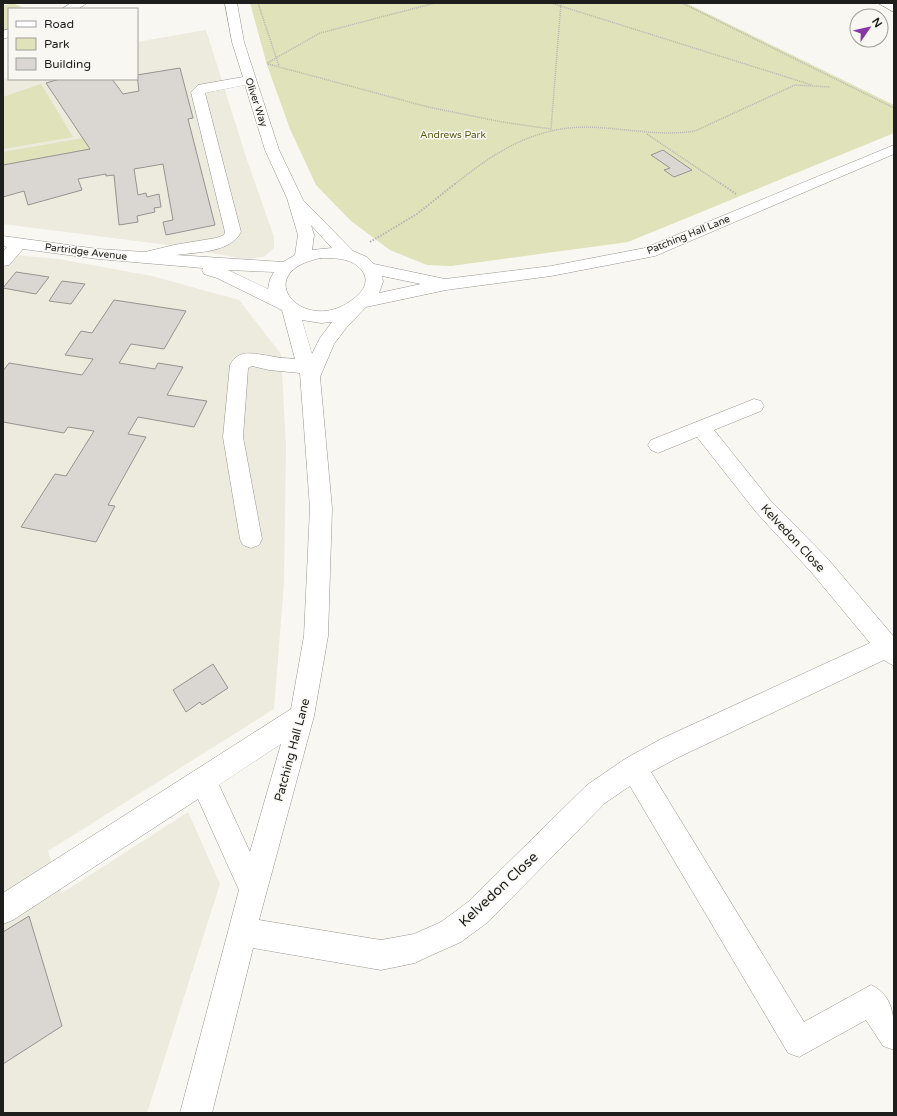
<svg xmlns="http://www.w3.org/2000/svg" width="897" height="1116" font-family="'Varela Round',sans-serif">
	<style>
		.built { fill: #edeade }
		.green { fill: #e0e2ba }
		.building { fill: #dad6d2; stroke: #979390 }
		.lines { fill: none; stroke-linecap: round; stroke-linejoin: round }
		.minor-casing { stroke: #969590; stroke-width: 1 }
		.path-far1 { stroke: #b6b5b1; stroke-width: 1.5; stroke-dasharray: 1 1; stroke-linecap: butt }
		.path { stroke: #b6b5b1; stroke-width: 2; stroke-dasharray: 1.5 1.5; stroke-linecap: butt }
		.minor { fill: #fff; fill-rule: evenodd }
		.labels { text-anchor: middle; stroke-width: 3; stroke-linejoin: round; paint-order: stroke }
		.far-street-label { font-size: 10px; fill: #1e1e1c; stroke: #f8f7f2 }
		.far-park-label { font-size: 10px; fill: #595a14; stroke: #f8f7f2 }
		.street-label { font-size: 12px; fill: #1e1e1c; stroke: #f8f7f2 }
		.near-street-label { font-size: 14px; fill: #1e1e1c; stroke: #f8f7f2 }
	</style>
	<rect width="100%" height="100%" fill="#f8f7f2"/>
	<!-- built -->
	<g class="built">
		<polygon points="206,30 246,157 274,237 274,248 264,257 246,259 160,244 3,224 3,79 9,77 9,79 137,79 137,42"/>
		<polygon points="3,254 59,259 152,276 239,300 281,354 286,447 284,583 274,709 48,851 62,893 188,812 220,884 147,1113 3,1113"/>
	</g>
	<!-- green -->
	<g class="green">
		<polygon points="12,3 22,7 9,9 9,30 3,32 3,6"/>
		<polygon points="250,3 686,3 894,105 894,133 628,242 451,266 427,265 390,250 351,221 316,185 290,129 267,65"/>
		<polygon points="41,84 73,137 3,149 3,97"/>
		<polygon points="83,138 90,149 3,165 3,152"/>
	</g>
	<!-- building -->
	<g class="building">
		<polygon points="180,68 193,118 188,119 215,225 166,235 163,222 173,220 163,164 134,169 138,195 146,193 147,197 159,194 161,207 154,208 155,212 137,216 138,222 119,225 114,175 106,176 106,174 78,179 82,190 28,205 24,191 3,197 3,165 90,149 46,83 60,79 112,79 123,94 139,91 137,75"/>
		<polygon points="663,150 692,170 674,177 664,170 670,168 651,155"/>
		<polygon points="16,272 49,277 36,294 3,288"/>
		<polygon points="62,281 85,284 71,304 49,301"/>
		<polygon points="114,300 186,311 164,349 131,344 119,363 155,369 158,363 183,367 167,395 207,401 194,427 138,417 128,434 146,437 108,505 115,506 96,542 21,527 55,474 66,476 94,431 68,427 64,433 3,422 3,371 9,363 82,375 93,359 65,355 81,331 92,333"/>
		<polygon points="213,664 228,688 202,705 200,702 186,712 173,690"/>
		<polygon points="29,916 62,1026 3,1064 3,932"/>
	</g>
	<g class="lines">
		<!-- minor casing -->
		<g class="minor-casing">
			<g id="minor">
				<polygon points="71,3 87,3 78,9 62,9"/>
				<path d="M225,3h12l7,39 35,108 24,50 50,51 14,6 7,7 71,15 106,-13 94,-18 249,-103v9l-239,102 -104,20 -105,14 -80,17 -20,21 -12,16 -14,33 12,131 -4,128 -14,80 -55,204 122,20 33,-6 27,-12 27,-20 119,-117 38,-26 36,-20 209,-96 -58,-70 -56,-61 -59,-75 -39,16 -7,-3 -3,-5 3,-5 103,-41 7,2 3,5 -3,5 -47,19 56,70 58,59 66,78v29l-10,-6 -205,97 -28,15 153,250 67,-37c26,12 23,39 23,65l-11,-4 -17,-26 -67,37 -11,-4 -158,-267 -25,17 -117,119 -27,20 -36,16 -10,5 -34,7 -128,-22 -41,165h-32l59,-223 -41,-91 -185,121 -10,4v-31l288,-184 13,-73 6,-128 -10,-135 -31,-3 -17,-4 -4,2 -5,69 19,102 -3,6 -8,3 -8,-3 -3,-6 -17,-102 7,-72c9,-17 24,-11 40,-9 8,2 17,2 25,3l-13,-49 -65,-32 -13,-4 -2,-4 1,-2 -105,-9 -75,-10 -14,16 -6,1v-15l4,-4 -4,-1v-10l95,13 47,3 29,-7 42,-7 8,-3 1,-3 -34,-140 7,-7 45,-8 -11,-35zM245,85l20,65 22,48 11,37 -3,20 -12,7 -107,-7c21,-3 54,-2 65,-23l-36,-139zM311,225l21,23 -20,2 2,-15zM321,258c15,0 33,0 42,14 5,8 2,16 -4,22 -50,49 -115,-21 -38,-36zM228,270l46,2 -4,7 -2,10zM382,276l39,8 -42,9 4,-11zM302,320l19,3 11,-1 -12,16 -8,16zM281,744l-31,108 -31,-67z"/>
				<polygon points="878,3 894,3 894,12"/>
				<polygon points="9,29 9,37 3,39 3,31"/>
			</g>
		</g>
		<!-- path-far1 -->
		<g class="path-far1">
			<polyline points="258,3 279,66"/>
			<polyline points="551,3 812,85"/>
			<polyline points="682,3 894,108"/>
			<polyline points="267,63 320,33 435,3"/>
			<polyline points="268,64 428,107 502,122 551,129 561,3"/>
			<polyline points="647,134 721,184"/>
			<path d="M455,184c46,-37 88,-62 149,-56 31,2 60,8 91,3l100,-46 35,2"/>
		</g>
		<!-- path -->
		<g class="path">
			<polyline points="720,183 736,194"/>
			<polyline points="370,242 417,214 456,183"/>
		</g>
		<!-- minor -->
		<use href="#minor" class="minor"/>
	</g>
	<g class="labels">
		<!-- far-street labels -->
		<g class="far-street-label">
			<text transform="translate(257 102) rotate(72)" y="4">Oliver Way</text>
			<text transform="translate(688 234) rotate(-22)" y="4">Patching Hall Lane</text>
			<text transform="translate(86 251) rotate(7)" y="4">Partridge Avenue</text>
		</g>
		<!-- far-park labels -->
		<g class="far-park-label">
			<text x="453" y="138">Andrews Park</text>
		</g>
		<!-- street labels -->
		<g class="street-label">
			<text transform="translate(793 538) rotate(47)" y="4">Kelvedon Close</text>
			<text transform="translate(292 750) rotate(-75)" y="4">Patching Hall Lane</text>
		</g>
		<!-- near-street labels -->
		<g class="near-street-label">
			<text transform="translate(498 889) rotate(-43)" y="5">Kelvedon Close</text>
		</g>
	</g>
	<!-- border -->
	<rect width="897" height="1116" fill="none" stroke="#1e1e1c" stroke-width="8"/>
	<!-- legend -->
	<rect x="8" y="8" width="130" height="72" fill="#f8f7f2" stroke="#a1a09c"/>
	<rect x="16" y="21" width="20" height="6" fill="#ffffff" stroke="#a1a09c"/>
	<text x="44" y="28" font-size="12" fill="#1e1e1c">Road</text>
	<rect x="16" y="38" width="20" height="12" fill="#e0e2ba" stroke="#a1a09c"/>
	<text x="44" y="48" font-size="12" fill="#1e1e1c">Park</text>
	<rect x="16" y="58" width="20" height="12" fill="#dad6d2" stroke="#a1a09c"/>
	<text x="44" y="68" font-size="12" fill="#1e1e1c">Building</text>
	<!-- north arrow -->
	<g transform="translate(869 28) rotate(56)"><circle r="19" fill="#f8f7f2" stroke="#a1a09c"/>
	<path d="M0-3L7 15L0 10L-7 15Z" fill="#8936a5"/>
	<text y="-6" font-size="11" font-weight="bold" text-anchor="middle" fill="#1e1e1c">N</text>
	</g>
</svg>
